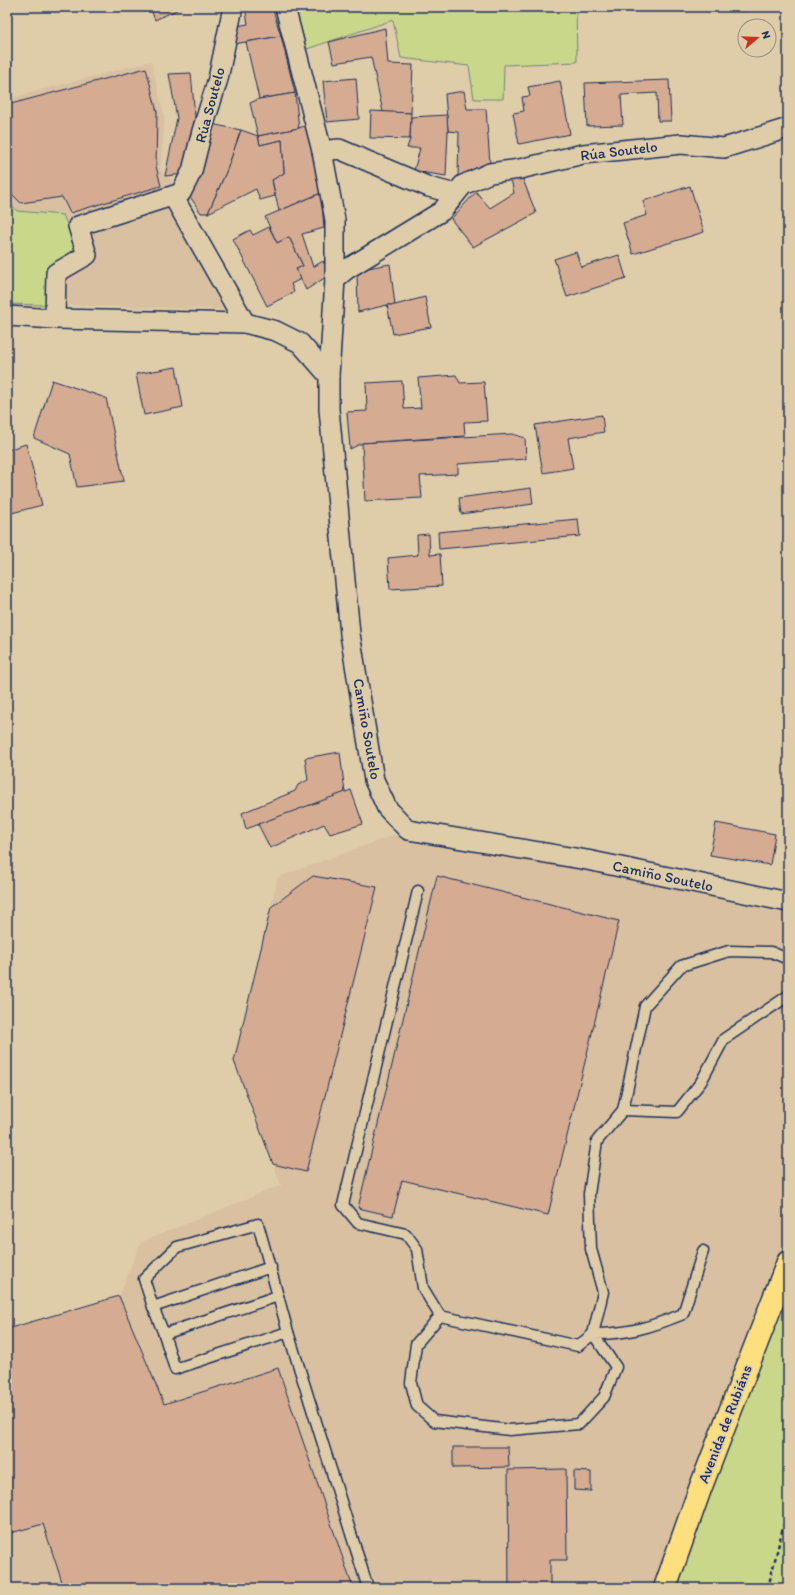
<svg xmlns="http://www.w3.org/2000/svg" width="795" height="1595" font-family="Itim,sans-serif">
	<style>
		.built { fill: #d8c0a1 }
		.green { fill: #c9d78b; stroke: #728374 }
		.building { fill: #d5ac91; stroke: #1b2f5e }
		.lines { fill: none; stroke-linecap: round; stroke-linejoin: round }
		.lane-casing { stroke: #1b2f5e; stroke-width: 13 }
		.street-casing { stroke: #1b2f5e; stroke-width: 22 }
		.primary-casing { stroke: #1b2f5e; stroke-width: 25 }
		.path { stroke: #1b2f5e; stroke-width: 2.5; stroke-dasharray: 4 3; stroke-linecap: butt }
		.lane { stroke: #dfcdaa; stroke-width: 10 }
		.street { stroke: #dfcdaa; stroke-width: 19 }
		.primary { stroke: #fedf80; stroke-width: 22 }
		.labels { text-anchor: middle; stroke-width: 3.5; stroke-linejoin: round; paint-order: stroke }
		.street-label { font-size: 15px; fill: #1b2f5e; stroke: #dfcdaa }
	</style>
	<rect width="100%" height="100%" fill="#dfcdaa"/>
	<filter id="ink" filterUnits="userSpaceOnUse"><feTurbulence type="fractalNoise" baseFrequency=".025" numOctaves="2"/><feDisplacementMap in="SourceGraphic" scale="8" xChannelSelector="R" yChannelSelector="G"/><feConvolveMatrix kernelMatrix="1 2 1 2 8 2 1 2 1" color-interpolation-filters="sRGB"/></filter>
	<g filter="url(#ink)">
		<!-- built -->
		<g class="built">
			<polygon points="151,61 165,119 160,170 178,187 252,310 48,305 50,265 78,250 63,215 17,211 7,200 7,99"/>
			<polygon points="408,830 788,904 788,1263 667,1588 7,1588 7,1336 119,1296 141,1242 281,1185 234,1061 278,877"/>
		</g>
		<!-- green -->
		<g class="green">
			<polygon points="290,7 576,7 577,62 504,65 503,99 474,99 469,66 401,58 393,20 307,49"/>
			<polygon points="7,200 17,211 63,215 78,250 50,265 48,305 7,304"/>
			<polygon points="788,1262 788,1588 665,1588"/>
		</g>
		<!-- building -->
		<g class="building">
			<polygon points="150,7 183,7 155,20"/>
			<polygon points="245,7 272,7 281,36 234,44 237,26 248,24"/>
			<polygon points="671,7 746,7 746,11"/>
			<polygon points="385,28 388,64 413,65 411,113 383,112 371,57 334,63 329,42"/>
			<polygon points="281,36 295,93 259,99 246,42"/>
			<polygon points="146,68 157,112 156,166 161,186 70,213 62,197 21,203 7,189 7,105"/>
			<polygon points="191,73 195,117 185,174 165,176 177,118 169,74"/>
			<polygon points="356,78 359,119 327,122 323,81"/>
			<polygon points="669,80 671,121 658,121 657,93 621,95 623,125 587,126 585,83"/>
			<polygon points="560,81 570,134 519,144 513,113 524,111 522,97 530,96 528,87"/>
			<polygon points="464,91 467,109 486,109 490,164 458,176 459,132 448,131 445,94"/>
			<polygon points="295,93 299,128 258,136 250,103 259,99"/>
			<polygon points="371,111 411,113 410,139 370,138"/>
			<polygon points="447,115 448,131 446,176 414,171 420,148 407,148 410,139 411,117"/>
			<polygon points="211,124 241,130 227,170 208,213 201,213 189,195 203,167"/>
			<polygon points="307,125 321,193 279,211 272,180 284,173 282,140 260,145 258,136 299,128"/>
			<polygon points="241,130 258,136 260,145 282,140 284,173 272,180 275,196 260,200 256,189 208,213 227,170"/>
			<polygon points="522,177 536,213 473,247 451,219 476,192 490,208 514,193 511,179"/>
			<polygon points="690,186 704,232 633,254 623,223 647,215 643,201"/>
			<polygon points="321,193 324,228 302,234 313,267 323,261 329,275 306,290 296,269 303,266 289,237 277,243 265,217"/>
			<polygon points="269,227 277,243 289,237 303,266 296,269 301,279 291,284 294,292 267,306 233,239 250,230 253,235"/>
			<polygon points="576,252 581,267 619,255 626,278 567,297 554,259"/>
			<polygon points="390,264 395,305 387,305 358,312 357,270"/>
			<polygon points="425,297 431,327 393,334 387,305 395,305"/>
			<polygon points="176,367 183,407 144,415 136,374"/>
			<polygon points="456,375 460,383 484,382 487,421 464,422 465,436 362,443 350,449 347,412 367,411 366,383 402,381 404,409 421,408 418,378"/>
			<polygon points="52,380 106,398 124,481 77,487 70,454 34,438"/>
			<polygon points="602,415 604,432 568,438 573,468 543,473 535,425"/>
			<polygon points="513,434 525,438 526,459 458,464 458,474 420,476 422,498 365,501 362,443"/>
			<polygon points="26,444 42,505 8,514 7,450"/>
			<polygon points="531,488 533,504 461,514 459,498"/>
			<polygon points="578,519 580,536 439,549 438,532"/>
			<polygon points="429,534 430,555 440,554 442,586 390,589 388,558 418,555 417,535"/>
			<polygon points="340,752 345,793 246,829 242,813 295,791 298,785 308,780 305,758"/>
			<polygon points="351,790 363,824 330,834 324,824 270,848 258,824"/>
			<polygon points="716,823 775,834 770,865 710,855"/>
			<polygon points="313,876 377,887 306,1172 273,1164 234,1061 271,907"/>
			<polygon points="437,876 619,921 548,1215 402,1180 393,1216 358,1208"/>
			<polygon points="119,1296 164,1404 278,1368 353,1588 64,1588 43,1524 7,1534 7,1329"/>
			<polygon points="453,1447 508,1447 509,1467 453,1468"/>
			<polygon points="566,1469 567,1560 550,1560 550,1588 509,1588 508,1470"/>
			<polygon points="574,1471 591,1472 591,1491 574,1490"/>
		</g>
		<g class="lines">
			<!-- lane casing -->
			<g class="lane-casing">
				<g id="lane">
					<polyline points="418,891 343,1205 358,1223 406,1234 417,1249 423,1288 440,1316 578,1346 593,1334 603,1292 591,1249 589,1194 597,1141 623,1110 677,1112 701,1082 724,1039 788,996"/>
					<polyline points="623,1110 645,1006 681,966 729,951 771,952 788,959"/>
					<polyline points="271,1267 153,1307 144,1279 177,1247 258,1224 288,1332"/>
					<polyline points="153,1307 164,1334 278,1296"/>
					<path d="M440,1316l-24,28 -5,39 6,23 17,15 76,9 69,-6 25,-27 12,-30 -23,-33c36,0 58,-7 90,-20l20,-63"/>
					<polyline points="164,1334 175,1369 288,1332 368,1588"/>
				</g>
			</g>
			<!-- street casing -->
			<g class="street-casing">
				<g id="street">
					<polyline points="322,151 339,149 429,187 455,194"/>
					<polyline points="173,196 245,323"/>
					<polyline points="335,279 347,269 442,211 463,185 490,173 520,169 583,154 681,144 724,148 788,128"/>
					<polyline points="7,316 55,319 245,323 276,331 300,343 329,376 335,279 335,220 322,151 285,7"/>
					<polyline points="55,319 56,273 87,255 78,226 181,193 192,171 202,131 218,79 233,7"/>
					<polyline points="329,376 329,409 350,634 374,780 387,808 408,830 587,860 788,902"/>
				</g>
			</g>
			<!-- primary casing -->
			<g class="primary-casing">
				<polyline id="primary" points="665,1588 700,1489 788,1262"/>
			</g>
			<!-- path -->
			<polyline class="path" points="768,1588 788,1507"/>
			<!-- lane -->
			<use href="#lane" class="lane"/>
			<!-- street -->
			<use href="#street" class="street"/>
			<!-- primary -->
			<use href="#primary" class="primary"/>
		</g>
	</g>
	<g class="labels">
		<!-- street labels -->
		<g class="street-label">
			<text transform="translate(210 105) rotate(-75)" y="5">Rúa Soutelo</text>
			<text transform="translate(619 151) rotate(-7)" y="5">Rúa Soutelo</text>
			<text transform="translate(367 729) rotate(80)" y="5">Camiño Soutelo</text>
			<text transform="translate(663 876) rotate(12)" y="5">Camiño Soutelo</text>
			<text transform="translate(725 1424) rotate(-69)" y="5">Avenida de Rubiáns</text>
		</g>
	</g>
	<!-- margin -->
	<rect width="795" height="1595" fill="none" stroke="#dfcdaa" stroke-width="24"/>
	<rect x="12" y="12" width="771" height="1571" fill="none" stroke="#1b2f5e" stroke-width="1.5" filter="url(#ink)"/>
	<!-- north arrow -->
	<g transform="translate(757 38) rotate(71)"><circle r="19" fill="#dfcdaa" stroke="#918e8c"/>
	<path d="M0-3L7 15L0 10L-7 15Z" fill="#c8321e"/>
	<text y="-6" font-size="11" font-weight="bold" text-anchor="middle" fill="#1b2f5e">N</text>
	</g>
</svg>
